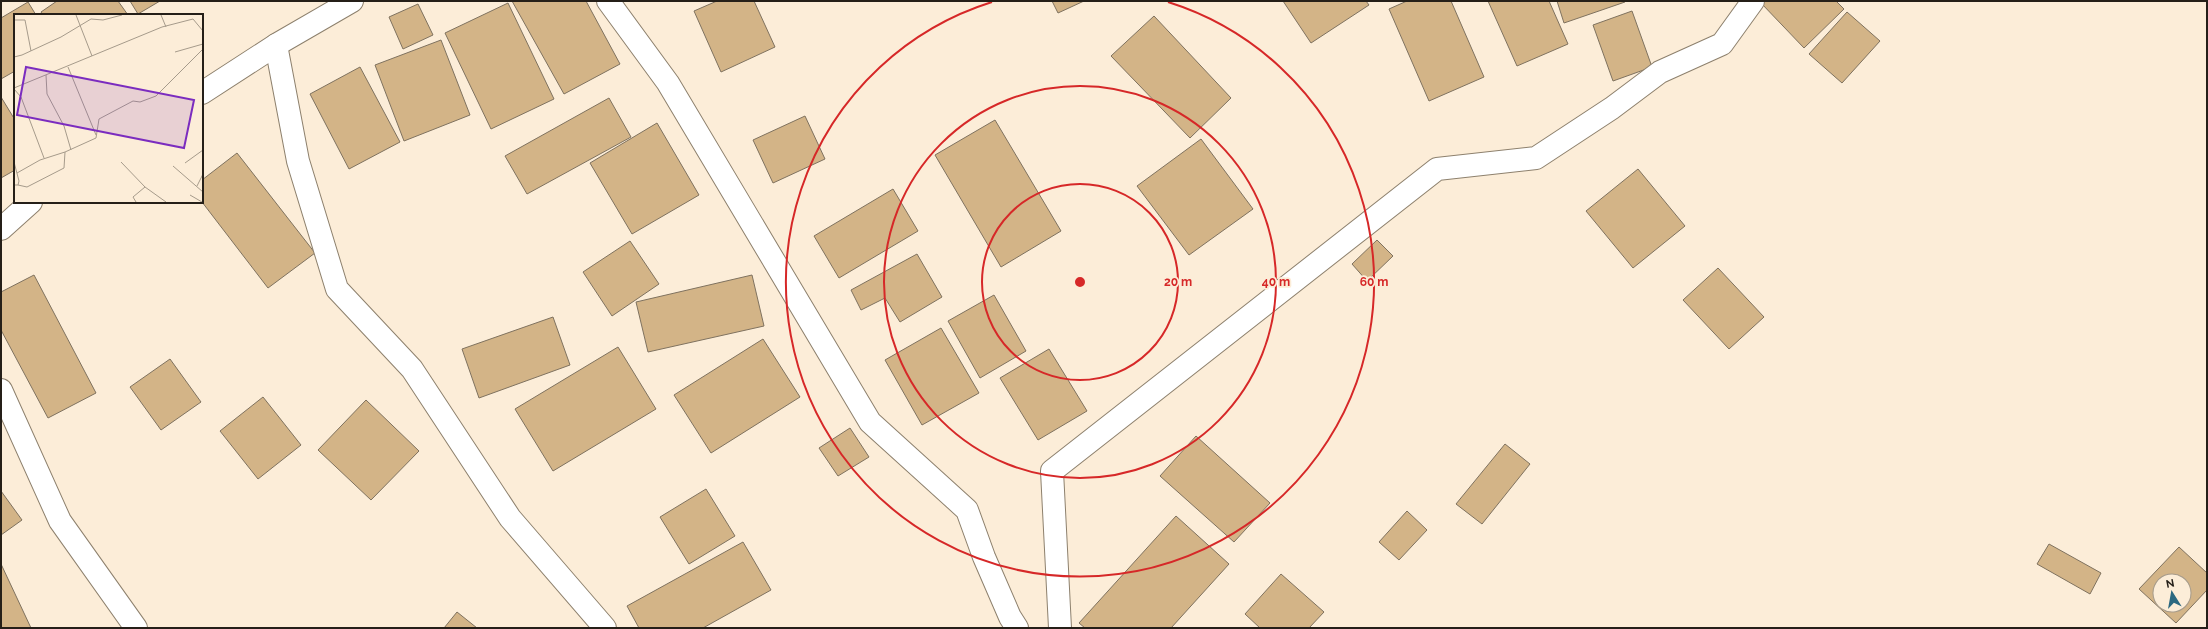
<svg xmlns="http://www.w3.org/2000/svg" width="2208" height="629" font-family="Raleway,sans-serif">
	<style>
		.building { fill: #d3b487; stroke: #7f725f; fill-rule: evenodd }
		.lines { fill: none; stroke-linecap: round; stroke-linejoin: round }
		.minor-casing { stroke: #8d806d; stroke-width: 24 }
		.minor { stroke: #fff; stroke-width: 22 }
		.ring { fill: none; stroke: #d62828; stroke-width: 2 }
		.inset-road { fill: none; stroke: #a69b8b; stroke-width: 1 }
		.view { fill: #7b2cbf; fill-opacity: 0.15; stroke: #7b2cbf; stroke-width: 2 }
		.inset-edge { fill: none; stroke: #251f18; stroke-width: 2 }
		.centre { fill: #d62828; stroke: #fcedd8; stroke-width: 2 }
		.ring-label { font-size: 12px; text-anchor: middle; font-weight: bold; fill: #d62828; stroke: #fcedd8; stroke-width: 3.5; stroke-linejoin: round; paint-order: stroke }
	</style>
	<rect width="100%" height="100%" fill="#fcedd8"/>
	<!-- building -->
	<g class="building">
		<polygon points="57,1 118,1 128,15 43,15 41,12"/>
		<polygon points="130,1 160,1 138,14"/>
		<polygon points="512,1 586,1 620,64 564,94"/>
		<polygon points="717,1 754,1 775,47 721,72 694,11"/>
		<polygon points="1052,1 1084,1 1058,13"/>
		<polygon points="1283,1 1366,1 1369,5 1311,43"/>
		<polygon points="1407,1 1451,1 1484,77 1429,101 1389,9"/>
		<polygon points="1488,1 1549,1 1568,44 1517,66"/>
		<polygon points="1557,1 1625,1 1625,2 1564,23"/>
		<polygon points="1763,1 1836,1 1844,9 1804,48 1761,3"/>
		<polygon points="28,2 36,15 15,15 15,71 1,79 1,18"/>
		<polygon points="508,3 554,99 491,129 445,33"/>
		<polygon points="418,4 433,35 403,49 389,17"/>
		<polygon points="1632,11 1652,67 1613,81 1593,25"/>
		<polygon points="1847,12 1880,41 1842,83 1809,54"/>
		<polygon points="1154,16 1231,98 1190,138 1111,56"/>
		<polygon points="441,40 470,115 404,141 375,65"/>
		<polygon points="360,67 400,142 349,169 310,94"/>
		<polygon points="1,97 15,120 15,170 1,178"/>
		<polygon points="609,98 631,137 527,194 505,156"/>
		<polygon points="805,116 825,159 773,183 753,140"/>
		<polygon points="995,120 1061,231 1001,267 935,155"/>
		<polygon points="657,123 699,195 632,234 590,163"/>
		<polygon points="1201,139 1253,209 1189,255 1137,186"/>
		<polygon points="237,153 315,253 268,288 202,202 202,180"/>
		<polygon points="1638,169 1685,226 1633,268 1586,211"/>
		<polygon points="893,189 918,231 839,278 814,236"/>
		<polygon points="1377,240 1393,256 1367,281 1352,264"/>
		<polygon points="630,241 659,284 612,316 583,272"/>
		<polygon points="917,254 942,297 900,322 885,298 861,310 851,290"/>
		<polygon points="1718,268 1764,317 1729,349 1683,300"/>
		<polygon points="34,275 96,393 48,418 1,330 1,292"/>
		<polygon points="752,275 764,326 648,352 636,302"/>
		<polygon points="994,295 1026,351 980,378 948,321"/>
		<polygon points="553,317 570,365 479,398 462,349"/>
		<polygon points="941,328 979,393 922,425 885,360"/>
		<polygon points="763,339 800,397 711,453 674,395"/>
		<polygon points="618,347 656,409 553,471 515,409"/>
		<polygon points="1049,349 1087,411 1038,440 1000,378"/>
		<polygon points="170,359 201,402 161,430 130,387"/>
		<polygon points="263,397 301,445 258,479 220,431"/>
		<polygon points="366,400 419,451 371,500 318,450"/>
		<polygon points="850,428 869,457 838,476 819,448"/>
		<polygon points="1196,436 1270,503 1234,542 1160,476"/>
		<polygon points="1505,444 1530,464 1482,524 1456,504"/>
		<polygon points="706,489 735,536 689,564 660,517"/>
		<polygon points="1,491 22,520 1,535"/>
		<polygon points="1407,511 1427,530 1399,560 1379,542"/>
		<polygon points="1176,516 1229,564 1171,628 1085,628 1079,623"/>
		<polygon points="743,542 771,590 703,628 639,628 627,606"/>
		<polygon points="2049,544 2101,573 2090,594 2037,564"/>
		<path d="M2179,547l28,26v17l-31,33 -37,-34zM2160,581h24v24h-24z"/>
		<polygon points="1,564 31,628 1,628"/>
		<polygon points="1281,574 1324,612 1309,628 1260,628 1245,614"/>
		<polygon points="457,612 477,628 444,628"/>
	</g>
	<g class="lines">
		<!-- minor casing -->
		<g class="minor-casing">
			<g id="minor">
				<polyline points="608,1 668,83 870,422 967,510 984,557 1010,617 1017,628"/>
				<polyline points="276,45 298,161 337,289 412,369 510,518 605,628"/>
				<polyline points="202,93 276,45 352,1"/>
				<polyline points="1,229 31,202"/>
				<polyline points="1,390 60,521 136,628"/>
				<polyline points="1060,628 1052,471 1437,169 1536,158 1612,108 1660,72 1722,44 1753,1"/>
			</g>
		</g>
		<!-- minor -->
		<use href="#minor" class="minor"/>
	</g>
	<!-- distance rings -->
	<g class="ring">
		<circle cx="1080" cy="282" r="98"/>
		<circle cx="1080" cy="282" r="196"/>
		<path d="M1168 2A294 294 0 1 1 992 2"/>
	</g>
	<!-- overview -->
	<g transform="translate(14 14)">
		<rect width="189" height="189" fill="#fcedd8"/>
		<path class="inset-road" d="M62,1l16,41M147,1l5,12M0,6h11l6,31M161,38l28,-8M0,43l8,-2 39,-18 30,-18 12,1 19,-5M54,53l28,68M32,61l1,19 17,32 7,24M0,74l148,-61 31,-8 10,12M0,75l7,8 23,61M0,148l5,19 -1,4h-4M107,148l24,25 21,15M171,149l18,-13M159,152l30,26M3,159l23,-13 25,-8M4,171l9,2 37,-19 1,-16 31,-14 3,-19 34,-18 7,1 16,-6 47,-47M183,172l6,-12M176,181l12,7M122,188l-3,-5 12,-10"/>
		<path class="view" d="M12,53l168,33 -10,48 -167,-33z"/>
		<rect width="189" height="189" class="inset-edge"/>
	</g>
	<circle cx="1080" cy="282" r="6" class="centre"/>
	<g class="ring-label">
		<text x="1178" y="286">20 m</text>
		<text x="1276" y="286">40 m</text>
		<text x="1374" y="286">60 m</text>
	</g>
	<!-- border -->
	<rect width="2208" height="629" fill="none" stroke="#251f18" stroke-width="4"/>
	<!-- north arrow -->
	<g transform="translate(2172 593) rotate(349)"><circle r="19" fill="#fcedd8" stroke="#a69b8b"/>
	<path d="M0-3L7 15L0 10L-7 15Z" fill="#2c6880"/>
	<text y="-6" font-size="11" font-weight="bold" text-anchor="middle" fill="#251f18">N</text>
	</g>
</svg>
